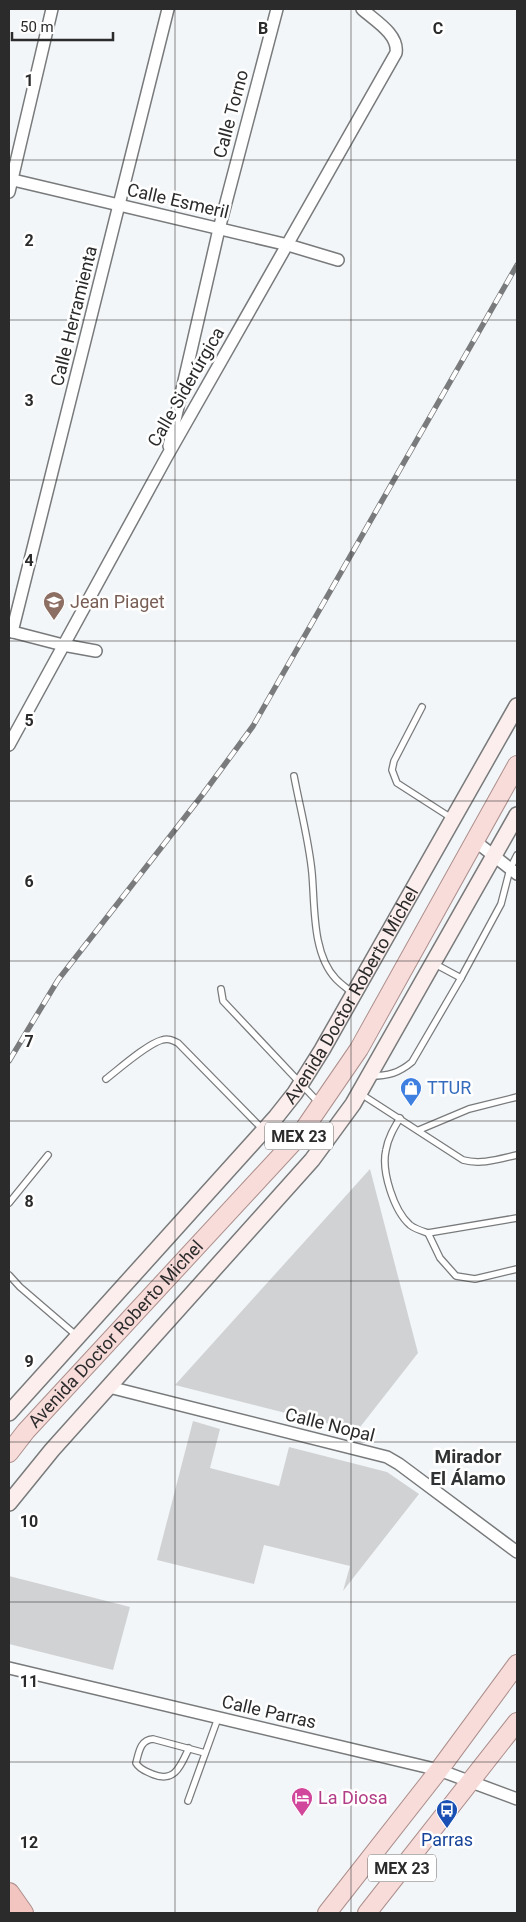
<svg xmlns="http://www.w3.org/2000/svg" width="526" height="1922" font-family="Roboto,sans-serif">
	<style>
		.building { fill: #d0d2d4 }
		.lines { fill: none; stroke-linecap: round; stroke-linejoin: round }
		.lane-casing { stroke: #787a7b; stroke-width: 8 }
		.street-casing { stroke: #787a7b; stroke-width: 14 }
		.secondary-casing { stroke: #787a7b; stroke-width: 18 }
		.primary-casing { stroke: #ac8f8d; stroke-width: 20 }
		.highway-casing { stroke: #ac8f8d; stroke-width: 22 }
		.lane { stroke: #fff; stroke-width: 5.5 }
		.street { stroke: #fff; stroke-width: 11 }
		.secondary { stroke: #fbeeec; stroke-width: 15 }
		.primary { stroke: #f7dcda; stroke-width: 18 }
		.highway { stroke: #f2c5c1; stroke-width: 20 }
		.rail-casing { stroke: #797b7c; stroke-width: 5.5 }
		.rail { stroke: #fff; stroke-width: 4; stroke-dasharray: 11; stroke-linecap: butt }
		.grid { fill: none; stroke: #2b2b2c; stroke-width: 1; stroke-opacity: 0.55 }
		.labels { text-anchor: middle; stroke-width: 5; stroke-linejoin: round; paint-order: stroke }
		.shield { fill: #fff; stroke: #6b6b6b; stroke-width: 1 }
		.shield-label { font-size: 16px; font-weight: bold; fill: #2b2b2c }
		.street-label { font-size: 18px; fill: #2b2b2c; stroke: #fff }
		.education-label { font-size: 18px; fill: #785e54; stroke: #fff; text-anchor: start }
		.shop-label { font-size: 18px; fill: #366cbe; stroke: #fff; text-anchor: start }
		.hotel-label { font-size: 18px; fill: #b23c85; stroke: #fff; text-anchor: start }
		.transit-label { font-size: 18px; fill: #164399; stroke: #fff }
		.neighbourhood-label { font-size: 19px; font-weight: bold; fill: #303233; stroke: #fff }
		.grid-label { font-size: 16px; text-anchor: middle; font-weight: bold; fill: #2b2b2c; stroke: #fff; stroke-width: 5; stroke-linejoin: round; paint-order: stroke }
	</style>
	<rect width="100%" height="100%" fill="#f3f6f8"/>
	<!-- building -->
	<g class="building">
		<polygon points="370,1169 418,1353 357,1431 175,1385"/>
		<polygon points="193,1421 220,1429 210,1468 279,1486 289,1447 387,1472 419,1494 343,1591 350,1566 264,1545 254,1584 157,1560"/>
		<polygon points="9,1576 130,1607 113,1670 9,1644"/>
	</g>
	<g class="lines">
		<!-- lane casing -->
		<g class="lane-casing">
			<g id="lane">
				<polyline points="422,707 394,761 392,770 397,783 453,819"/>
				<path d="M294,776c6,32 15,65 18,97 3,33 0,81 24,106 6,6 12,10 17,15"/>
				<polyline points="435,964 461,978 501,904 510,869 517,855"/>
				<polyline points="221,989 223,1001 319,1103"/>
				<path d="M371,1076c17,0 28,-3 41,-14l49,-84"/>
				<path d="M106,1079c13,-10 41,-35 56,-39 6,-2 10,0 16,3l105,107"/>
				<path d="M361,1094l102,66c18,5 36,-1 54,-5"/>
				<path d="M400,1118c-6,10 -12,20 -14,32 -5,21 8,61 24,75 5,4 12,6 18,8l89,-15"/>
				<polyline points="419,1130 469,1109 517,1097"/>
				<polyline points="9,1203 48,1155"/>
				<polyline points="428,1233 440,1258 456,1276 475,1279 517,1269"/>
				<polyline points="9,1275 20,1287 77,1336"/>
				<path d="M189,1748c-8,17 -14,36 -37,26 -6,-3 -12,-4 -16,-11 3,-11 4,-23 17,-24l52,14"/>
				<polyline points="188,1801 218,1718"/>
			</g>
		</g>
		<!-- street casing -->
		<g class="street-casing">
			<g id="street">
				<polyline points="9,179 288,245 338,260"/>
				<polyline points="9,192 52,9"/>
				<polyline points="169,446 219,229 277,9"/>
				<polyline points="9,631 63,645 96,651"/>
				<polyline points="12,632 168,9"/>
				<path d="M9,745l157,-287 230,-405c3,-19 -22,-33 -34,-44"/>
				<polyline points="475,841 517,874"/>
				<polyline points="109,1387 387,1457 399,1464 517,1552"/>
				<polyline points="9,1668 439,1770 517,1799"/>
			</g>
		</g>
		<!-- secondary casing -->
		<g class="secondary-casing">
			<g id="secondary">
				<path id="s1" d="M9,1413l267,-296 19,-24 27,-43 195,-344"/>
				<polyline points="9,1503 52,1450 312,1160 353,1104 517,815"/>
			</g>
		</g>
		<!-- primary casing -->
		<g class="primary-casing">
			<g id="primary">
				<path id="s2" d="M9,1453l17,-22 274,-296 59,-86 158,-284"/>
				<polyline points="327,1913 439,1770 517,1664"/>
				<polyline points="367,1913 517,1722"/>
			</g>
		</g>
		<!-- highway casing -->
		<g class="highway-casing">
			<polyline id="highway" points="9,1893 23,1913"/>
		</g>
		<!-- lane -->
		<use href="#lane" class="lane"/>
		<!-- street -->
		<use href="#street" class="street"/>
		<!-- secondary -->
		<use href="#secondary" class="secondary"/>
		<!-- primary -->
		<use href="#primary" class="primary"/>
		<!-- highway -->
		<use href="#highway" class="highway"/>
		<!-- rail casing -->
		<g class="rail-casing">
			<polyline id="rail" points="9,1061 58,980 203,794 253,726 517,265"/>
		</g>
		<!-- rail -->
		<use href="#rail" class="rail"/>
	</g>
	<!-- grid -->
	<path class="grid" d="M175,9v1904M351,9v1904M9,160h508M9,320h508M9,480h508M9,641h508M9,801h508M9,961h508M9,1121h508M9,1281h508M9,1442h508M9,1602h508M9,1762h508"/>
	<!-- icons -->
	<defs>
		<g id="school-pin" transform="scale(1.125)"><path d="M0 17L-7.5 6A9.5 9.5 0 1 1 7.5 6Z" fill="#8d6e63" stroke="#fff"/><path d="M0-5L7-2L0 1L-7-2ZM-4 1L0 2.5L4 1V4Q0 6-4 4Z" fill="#fff"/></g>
		<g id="shop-pin" transform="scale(1.125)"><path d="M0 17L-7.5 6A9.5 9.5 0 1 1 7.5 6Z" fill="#3f7fe0" stroke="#fff"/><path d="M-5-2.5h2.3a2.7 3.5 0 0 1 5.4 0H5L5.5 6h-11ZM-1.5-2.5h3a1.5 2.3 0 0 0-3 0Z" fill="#fff"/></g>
		<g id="hotel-pin" transform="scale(1.125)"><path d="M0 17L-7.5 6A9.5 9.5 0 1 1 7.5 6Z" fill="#d1479c" stroke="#fff"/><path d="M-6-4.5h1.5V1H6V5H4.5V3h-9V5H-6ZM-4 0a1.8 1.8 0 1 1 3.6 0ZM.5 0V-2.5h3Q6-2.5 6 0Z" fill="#fff"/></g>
		<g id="bus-pin" transform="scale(1.125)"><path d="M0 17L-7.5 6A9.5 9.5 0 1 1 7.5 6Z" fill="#1a4fb4" stroke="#fff"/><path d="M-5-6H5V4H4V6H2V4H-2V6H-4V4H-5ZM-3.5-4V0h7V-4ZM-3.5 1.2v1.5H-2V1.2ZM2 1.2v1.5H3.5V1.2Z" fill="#fff"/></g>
	</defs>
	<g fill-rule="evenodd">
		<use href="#school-pin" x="54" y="602"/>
		<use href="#shop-pin" x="411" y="1088"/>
		<use href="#hotel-pin" x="302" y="1798"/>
		<use href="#bus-pin" x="447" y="1810"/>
	</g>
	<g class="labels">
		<!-- shield labels -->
		<g class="shield">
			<rect x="265" y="1122.5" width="68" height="27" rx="4"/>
			<rect x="368" y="1854.5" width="68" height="27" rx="4"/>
		</g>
		<g class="shield-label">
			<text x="299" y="1142">MEX 23</text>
			<text x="402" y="1874">MEX 23</text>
		</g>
		<!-- street labels -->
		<g class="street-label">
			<text transform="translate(231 114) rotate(-75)" y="6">Calle Torno</text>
			<text transform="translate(178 201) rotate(13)" y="6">Calle Esmeril</text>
			<text transform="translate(74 316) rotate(-76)" y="6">Calle Herramienta</text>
			<text transform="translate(186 387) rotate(-60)" y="6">Calle Siderúrgica</text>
			<text dy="6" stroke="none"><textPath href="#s1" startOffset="542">Avenida Doctor Roberto Michel</textPath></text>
			<text dy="6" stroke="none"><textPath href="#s2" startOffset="160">Avenida Doctor Roberto Michel</textPath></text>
			<text transform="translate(330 1425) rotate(14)" y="6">Calle Nopal</text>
			<text transform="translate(269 1712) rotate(13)" y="6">Calle Parras</text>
		</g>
		<!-- education labels -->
		<g class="education-label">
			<text x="70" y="608">Jean Piaget</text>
		</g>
		<!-- shop labels -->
		<g class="shop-label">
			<text x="427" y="1094">TTUR</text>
		</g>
		<!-- hotel labels -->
		<g class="hotel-label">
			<text x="318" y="1804">La Diosa</text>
		</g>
		<!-- transit labels -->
		<g class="transit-label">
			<text x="447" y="1846">Parras</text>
		</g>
		<!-- neighbourhood labels -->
		<g class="neighbourhood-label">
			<text x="468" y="1463">Mirador<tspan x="468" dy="22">El Álamo</tspan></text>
		</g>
	</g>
	<g class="grid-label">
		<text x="263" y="34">B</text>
		<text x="438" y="34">C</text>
		<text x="29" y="86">1</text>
		<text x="29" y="246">2</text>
		<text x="29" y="406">3</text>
		<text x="29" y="566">4</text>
		<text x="29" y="726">5</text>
		<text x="29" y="887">6</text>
		<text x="29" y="1047">7</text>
		<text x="29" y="1207">8</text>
		<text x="29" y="1367">9</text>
		<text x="29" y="1527">10</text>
		<text x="29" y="1687">11</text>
		<text x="29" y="1848">12</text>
	</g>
	<!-- border -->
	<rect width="526" height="1922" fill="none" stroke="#2b2b2c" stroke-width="20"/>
	<!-- scale -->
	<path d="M12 32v8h101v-8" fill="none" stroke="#2b2b2c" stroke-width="2.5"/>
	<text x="20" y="32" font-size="15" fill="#2b2b2c" stroke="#ffffff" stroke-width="4" paint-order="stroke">50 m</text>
</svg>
